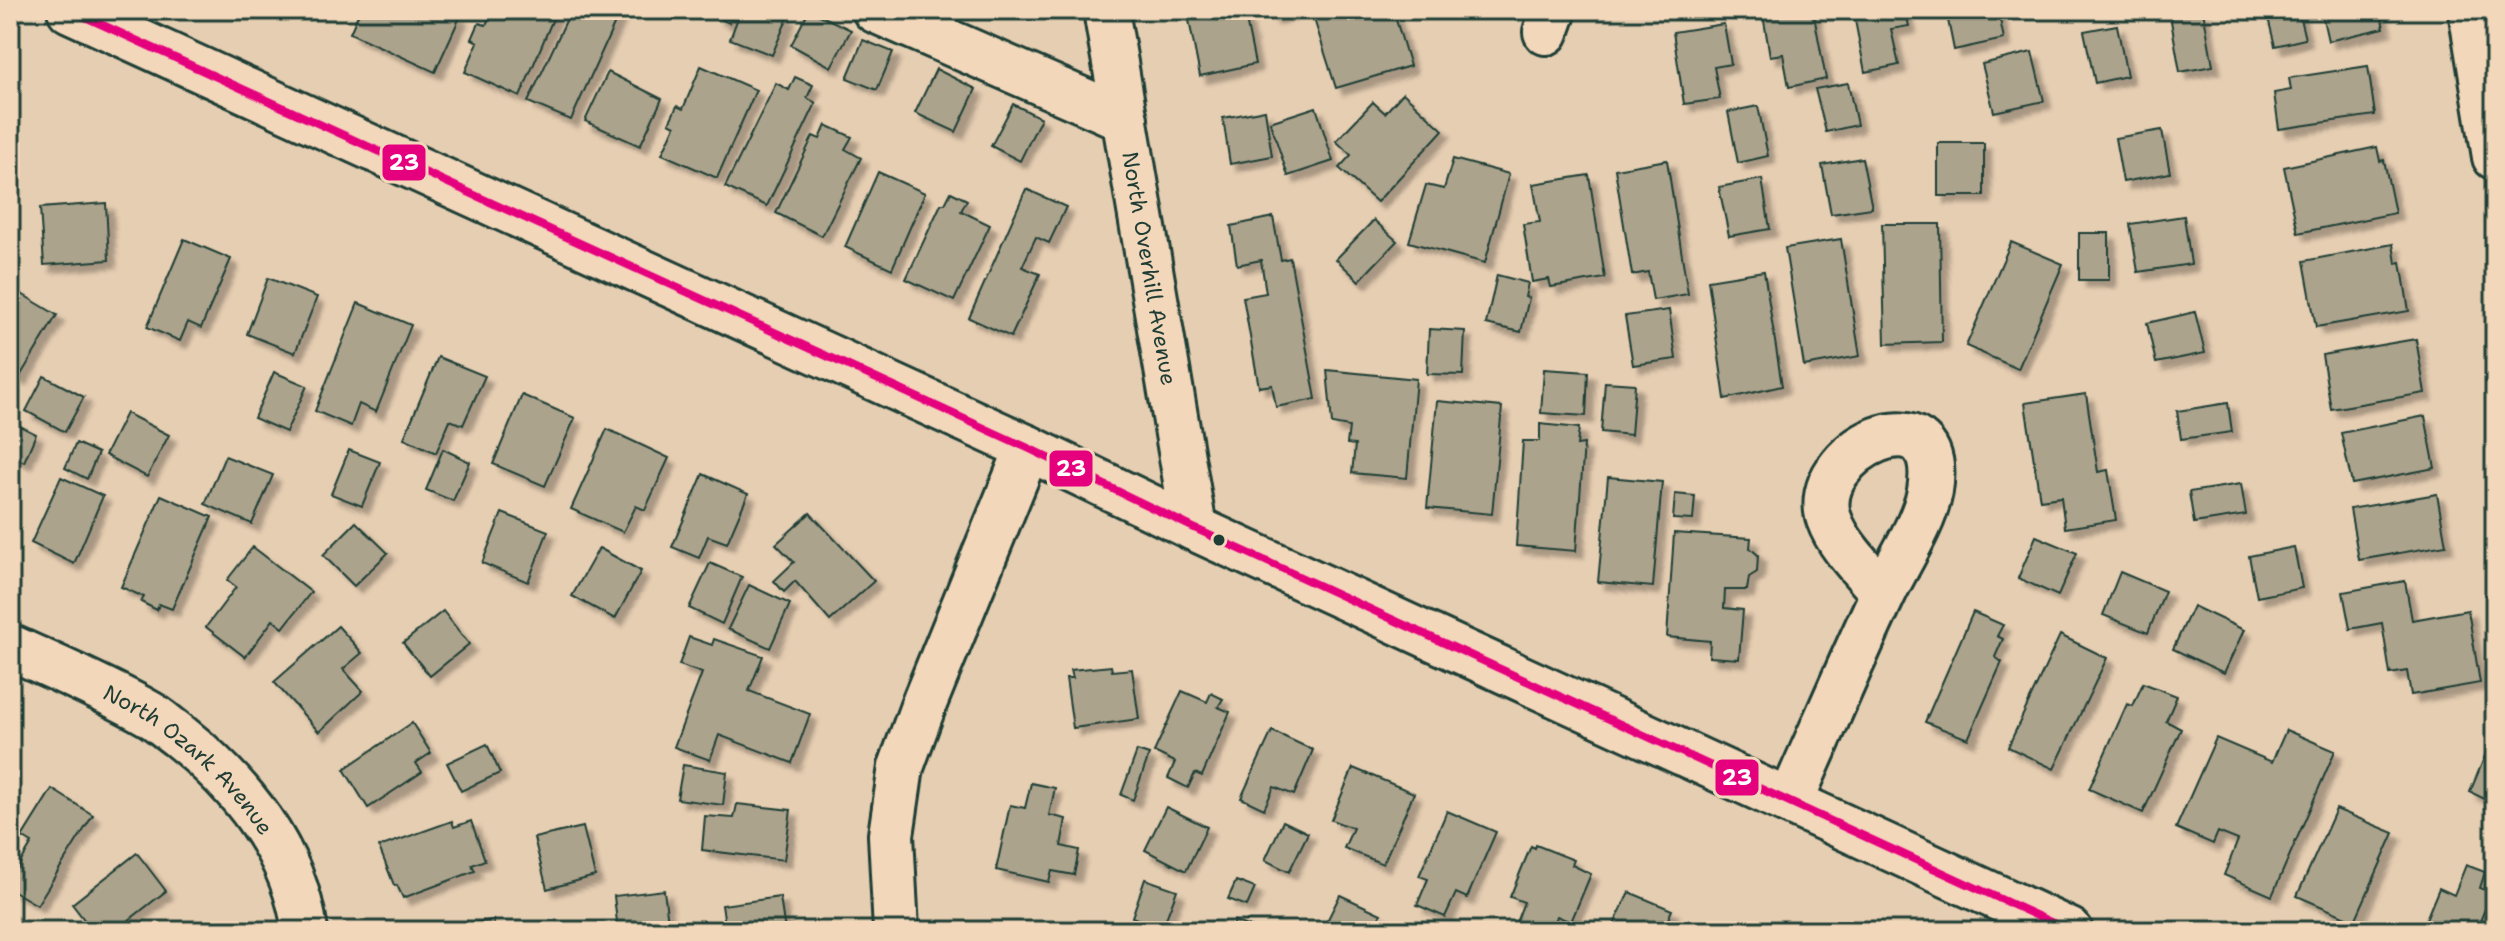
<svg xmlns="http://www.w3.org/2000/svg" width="2505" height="941" font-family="'Shantell Sans',sans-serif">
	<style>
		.building { fill: #aca38c; stroke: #1f3d34; stroke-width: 2; filter: url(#shadow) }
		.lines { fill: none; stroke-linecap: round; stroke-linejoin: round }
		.minor-casing { stroke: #1f3d34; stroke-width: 50 }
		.minor { stroke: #f3d7ba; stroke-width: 44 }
		.bus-1-casing { stroke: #f3d7ba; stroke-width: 14 }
		.bus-1 { stroke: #e5007d; stroke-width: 8 }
		.bus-dot { fill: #1f3d34; stroke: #f3d7ba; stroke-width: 3 }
		.labels { text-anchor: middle; stroke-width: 6; stroke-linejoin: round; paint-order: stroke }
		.street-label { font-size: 22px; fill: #1f3d34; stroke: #f3d7ba }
		.line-badge { stroke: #f3d7ba; stroke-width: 3 }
		.badge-label { font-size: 22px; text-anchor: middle; font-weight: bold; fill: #fff }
	</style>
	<defs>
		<filter id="shadow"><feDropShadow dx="7" dy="7" stdDeviation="2" flood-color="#0004"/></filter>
	</defs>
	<rect width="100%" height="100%" fill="#e6ceb2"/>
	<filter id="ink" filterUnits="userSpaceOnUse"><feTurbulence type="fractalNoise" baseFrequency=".0125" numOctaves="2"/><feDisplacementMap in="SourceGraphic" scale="16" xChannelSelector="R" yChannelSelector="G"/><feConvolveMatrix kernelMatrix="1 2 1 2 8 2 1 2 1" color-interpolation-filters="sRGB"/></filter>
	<g filter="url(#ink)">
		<!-- building -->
		<g class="building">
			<polygon points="360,10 445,10 460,17 435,72 350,33"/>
			<polygon points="492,10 546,10 555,14 520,97 465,72 478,42 472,39 479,23 486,25"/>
			<polygon points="571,10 604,10 618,16 571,120 528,102"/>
			<polygon points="719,10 735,10 729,23 716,17"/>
			<polygon points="741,10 773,10 788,17 772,55 730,39"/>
			<polygon points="809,10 851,30 831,67 791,45"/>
			<polygon points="1187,10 1244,10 1255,64 1200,76"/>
			<polygon points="1268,10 1295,10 1272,18"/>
			<polygon points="1331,10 1369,10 1371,15 1393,10 1410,66 1336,88 1313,16"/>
			<polygon points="1787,10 1813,10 1826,79 1789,87 1783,54 1770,56 1763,15"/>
			<polygon points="1853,10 1905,10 1909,26 1891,29 1899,65 1865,72"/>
			<polygon points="1946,10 1998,10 2004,39 1954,50"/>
			<polygon points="2203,10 2213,66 2180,72 2170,15"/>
			<polygon points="2266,10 2298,10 2305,39 2275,46"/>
			<polygon points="2321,10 2380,10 2384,28 2328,41"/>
			<polygon points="1724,24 1731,64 1714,67 1720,99 1684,104 1673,32"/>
			<polygon points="2117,25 2127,76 2095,83 2084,31"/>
			<polygon points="863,40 893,52 877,90 847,78"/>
			<polygon points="2032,52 2044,101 1994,112 1982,64"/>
			<polygon points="701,66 756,90 717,178 662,154 675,126 669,123 677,106 683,109"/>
			<polygon points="2368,66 2375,115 2279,129 2274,93 2291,90 2289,78"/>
			<polygon points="936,69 976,89 956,132 915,113"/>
			<polygon points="608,72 662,99 640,146 585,121"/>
			<polygon points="795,77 813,85 807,98 816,103 767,206 725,187 776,83 789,90"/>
			<polygon points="1848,83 1857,125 1826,132 1815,89"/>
			<polygon points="1403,93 1443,130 1377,202 1339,168 1351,155 1336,141 1373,102 1385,113"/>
			<polygon points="1013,104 1041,118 1020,161 991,146"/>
			<polygon points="1758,106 1768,156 1738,163 1728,112"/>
			<polygon points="1316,107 1333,161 1288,176 1270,122"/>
			<polygon points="1265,110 1272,156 1230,164 1223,118"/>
			<polygon points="826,125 852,137 845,149 861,158 822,236 776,213 813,136 820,139"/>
			<polygon points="2162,130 2170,173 2123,182 2115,138"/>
			<rect x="1938" y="143" width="46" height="53"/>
			<polygon points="2377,147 2380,161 2384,160 2395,213 2298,233 2284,167"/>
			<polygon points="1862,158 1872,208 1831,214 1822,165"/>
			<polygon points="1453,159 1509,174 1485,263 1409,242 1426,185 1444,189"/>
			<polygon points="1667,160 1688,294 1653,300 1648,272 1632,275 1615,169"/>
			<polygon points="878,172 925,193 892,269 845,247"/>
			<polygon points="1589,175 1605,278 1551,287 1549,279 1532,282 1523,224 1540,222 1533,184"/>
			<polygon points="1762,179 1770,229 1729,236 1719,187"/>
			<polygon points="1026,189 1066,207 1049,243 1036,237 1022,267 1040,274 1011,337 969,318"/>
			<polygon points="951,192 967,200 961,211 990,225 954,301 906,279 941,204 945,204"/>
			<polygon points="106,203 109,260 44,265 40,208"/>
			<polygon points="2184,216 2191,264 2138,272 2130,224"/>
			<polygon points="1273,217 1281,260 1290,258 1316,399 1276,407 1272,385 1259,387 1243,297 1266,293 1261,260 1237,265 1231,226"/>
			<polygon points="1374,220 1397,241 1359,281 1336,259"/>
			<polygon points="1882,224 1940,224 1942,342 1885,344"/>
			<rect x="2079" y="233" width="30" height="47"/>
			<polygon points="184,239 231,259 201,328 188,322 180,341 147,327"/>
			<polygon points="1841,239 1860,356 1804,366 1785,248"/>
			<polygon points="2011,242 2063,264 2018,369 1966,346"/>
			<polygon points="2393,244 2396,263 2401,262 2409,311 2316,327 2304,261"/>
			<polygon points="1764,271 1782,386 1725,399 1708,280"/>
			<polygon points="1497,275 1528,283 1525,297 1529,298 1521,332 1486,324"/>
			<polygon points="268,278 317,297 295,353 247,334"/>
			<polygon points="15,290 57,315 19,378 10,373 10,298"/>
			<polygon points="358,303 411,325 376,412 359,404 351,426 315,411"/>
			<polygon points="1669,310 1676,359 1633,365 1625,316"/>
			<polygon points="2195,312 2205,353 2156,363 2147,323"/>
			<polygon points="1429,329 1465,331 1463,375 1427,374"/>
			<polygon points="2416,339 2425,393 2331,409 2322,355"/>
			<polygon points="438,357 485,376 463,425 450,420 436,453 404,438"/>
			<polygon points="1544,369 1588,372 1586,416 1541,413"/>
			<polygon points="1327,370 1416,379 1407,478 1352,473 1355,445 1347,444 1349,427 1332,424"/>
			<polygon points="274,372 307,386 286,432 254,418"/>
			<polygon points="44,376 84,397 65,432 26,411"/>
			<polygon points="1605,382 1635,384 1631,435 1601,432"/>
			<polygon points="2086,394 2098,472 2108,470 2116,520 2065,528 2061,497 2040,500 2025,403"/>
			<polygon points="522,395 575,418 545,486 493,464"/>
			<polygon points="1437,401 1502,407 1492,514 1427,508"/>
			<polygon points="2228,403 2232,432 2181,439 2177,411"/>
			<polygon points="126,413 169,435 147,477 105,455"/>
			<polygon points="2425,416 2435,468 2352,484 2341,433"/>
			<polygon points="10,421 36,434 24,462 10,455"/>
			<polygon points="1540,424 1579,428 1577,445 1584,444 1576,551 1516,546 1523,441 1540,441"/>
			<polygon points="607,429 669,458 645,510 636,506 623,532 571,509"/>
			<polygon points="76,443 98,453 87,479 65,468"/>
			<polygon points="443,449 470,462 453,501 426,490"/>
			<polygon points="349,450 380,462 362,506 331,494"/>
			<polygon points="225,456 273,475 252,524 205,504"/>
			<polygon points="703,474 748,494 727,543 708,536 699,558 672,547"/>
			<polygon points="61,477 103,496 74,564 31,543"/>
			<polygon points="1608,477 1662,482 1653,587 1598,582"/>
			<polygon points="2241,484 2246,515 2194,523 2189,492"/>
			<polygon points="1675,494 1695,496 1693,520 1673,519"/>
			<polygon points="2437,494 2446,545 2359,560 2350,509"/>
			<polygon points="161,495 212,517 172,609 159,604 157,610 141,602 144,597 121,587"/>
			<polygon points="502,513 548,531 528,582 482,563"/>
			<polygon points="810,513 874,581 830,621 795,581 784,592 774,581 794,562 776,544"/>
			<polygon points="356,522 388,553 354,586 323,555"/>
			<polygon points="1674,533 1751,538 1750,548 1758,555 1757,572 1749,577 1747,590 1725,590 1724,608 1743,610 1739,659 1709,657 1710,641 1667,637"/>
			<polygon points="2036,536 2077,553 2058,596 2018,578"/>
			<polygon points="253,547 311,592 283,628 273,620 245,657 206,627 236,587 227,580"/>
			<polygon points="2294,547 2302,588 2257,597 2249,556"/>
			<polygon points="599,548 641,571 615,619 572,596"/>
			<polygon points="710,563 742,577 722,624 689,608"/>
			<polygon points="2120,572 2165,591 2148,633 2103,615"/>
			<polygon points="2405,581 2412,620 2468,610 2480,683 2411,695 2407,671 2390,674 2382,623 2350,629 2343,592"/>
			<polygon points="749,585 790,604 770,648 728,629"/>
			<polygon points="2193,606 2244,630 2224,673 2173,649"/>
			<polygon points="443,611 469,644 430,676 403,643"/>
			<polygon points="1973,612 2003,625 1997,636 2003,639 1995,657 2002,662 1968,739 1925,722"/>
			<polygon points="338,626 362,653 343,669 363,691 319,732 274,682"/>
			<polygon points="2060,635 2107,658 2054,769 2008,747"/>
			<polygon points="689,637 712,645 714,639 763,656 749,691 810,714 792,763 719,735 710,760 674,747 702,673 679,665"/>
			<polygon points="1111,666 1112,671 1132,669 1139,719 1073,728 1066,678 1073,678 1071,670"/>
			<polygon points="2143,683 2177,696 2166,721 2181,729 2143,813 2089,789 2127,704 2133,706"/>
			<polygon points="1182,691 1207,702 1211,693 1223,699 1218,707 1230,712 1202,776 1195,773 1188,788 1168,778 1175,762 1154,752"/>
			<polygon points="412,723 431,753 416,763 422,772 368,808 344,769"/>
			<polygon points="2286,730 2335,751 2272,896 2224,875 2238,840 2218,832 2213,844 2176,828 2216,738 2272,762"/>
			<polygon points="1272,731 1313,750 1294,795 1274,787 1264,809 1241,798"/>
			<polygon points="487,744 500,773 461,791 447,763"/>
			<polygon points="1137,751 1149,755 1133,800 1121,795"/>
			<polygon points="2487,751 2495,754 2495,804 2470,792"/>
			<polygon points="683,765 727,772 723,805 677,799"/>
			<polygon points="1353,768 1414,793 1383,864 1344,848 1353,828 1331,820"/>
			<polygon points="1031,783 1055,788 1049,815 1066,819 1061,846 1079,850 1074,875 1052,871 1049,882 996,870 1010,805 1025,808"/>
			<polygon points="52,789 93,815 37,905 10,889 10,880 32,843 22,837"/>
			<polygon points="737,804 791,810 784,860 702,850 705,816 734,818"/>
			<polygon points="1166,807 1207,827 1186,871 1145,850"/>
			<polygon points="2336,809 2394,833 2355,921 2297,896"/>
			<polygon points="1447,811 1496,832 1467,898 1456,893 1445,917 1417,905 1428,879 1419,876"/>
			<polygon points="452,821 454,827 471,821 485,860 472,865 475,871 403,898 397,885 394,885 379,847"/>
			<polygon points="1283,821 1308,833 1289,872 1265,860"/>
			<polygon points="583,827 595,876 547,889 534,838"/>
			<polygon points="1536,845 1574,860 1572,865 1591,874 1571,922 1557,916 1552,931 1528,931 1515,925 1524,902 1510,897 1531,846 1535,848"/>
			<polygon points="137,853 166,891 115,931 93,931 72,904"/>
			<polygon points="2466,865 2485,872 2480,888 2495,894 2492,912 2485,909 2476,931 2421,931 2439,888 2454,895"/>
			<polygon points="1145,879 1177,890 1162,929 1132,917"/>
			<polygon points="1236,881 1255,888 1247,906 1228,899"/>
			<polygon points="664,890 669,931 618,931 614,896"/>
			<polygon points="1629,892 1672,910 1663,931 1611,931"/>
			<polygon points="1340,895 1381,914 1373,931 1322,931"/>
			<polygon points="780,897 785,931 726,931 722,905"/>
			<polygon points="493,920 495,931 421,931"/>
			<polygon points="1234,921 1260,931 1230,931"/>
		</g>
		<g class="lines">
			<!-- minor casing -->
			<g class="minor-casing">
				<g id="minor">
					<polyline points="70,10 1028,448 1194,528 2070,931"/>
					<polyline points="875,10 1125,119"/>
					<path id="s1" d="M1106,10l88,518"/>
					<polyline points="2471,10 2495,157"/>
					<polyline points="1546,32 1554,10"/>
					<path id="s2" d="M10,647c46,21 94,41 138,66 11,6 20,15 30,22 62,49 116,115 127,196"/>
					<path d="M1790,802c31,-69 60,-138 92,-206 15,-33 42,-71 48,-105 17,-107 -124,-39 -101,28 10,28 36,52 54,74"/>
					<polyline points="896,931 891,835 901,767 925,701 1028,448"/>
				</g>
			</g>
			<!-- minor -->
			<use href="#minor" class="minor"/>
			<!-- bus-1 casing -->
			<g class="bus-1-casing">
				<polyline id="bus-1" points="70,10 1028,448 1194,528 2070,931"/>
			</g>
			<!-- bus-1 -->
			<use href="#bus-1" class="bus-1"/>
		</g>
	</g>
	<!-- markers -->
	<circle class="bus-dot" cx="1219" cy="540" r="7"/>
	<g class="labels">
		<!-- street labels -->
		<g class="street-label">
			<text dy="8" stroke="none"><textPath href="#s1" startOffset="262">North Overhill Avenue</textPath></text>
			<text dy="8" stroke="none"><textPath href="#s2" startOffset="214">North Ozark Avenue</textPath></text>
		</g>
	</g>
	<g class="line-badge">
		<rect x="381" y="143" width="46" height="39" rx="8" fill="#e5007d"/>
		<rect x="1048" y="449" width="46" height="39" rx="8" fill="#e5007d"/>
		<rect x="1714" y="758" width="46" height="39" rx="8" fill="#e5007d"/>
	</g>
	<g class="badge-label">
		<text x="404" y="170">23</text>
		<text x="1071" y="476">23</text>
		<text x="1737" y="785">23</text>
	</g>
	<!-- margin -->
	<rect width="2505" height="941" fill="none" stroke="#f3d7ba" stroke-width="40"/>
	<rect x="20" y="20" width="2465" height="901" fill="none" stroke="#1f3d34" stroke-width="3" filter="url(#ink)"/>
</svg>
